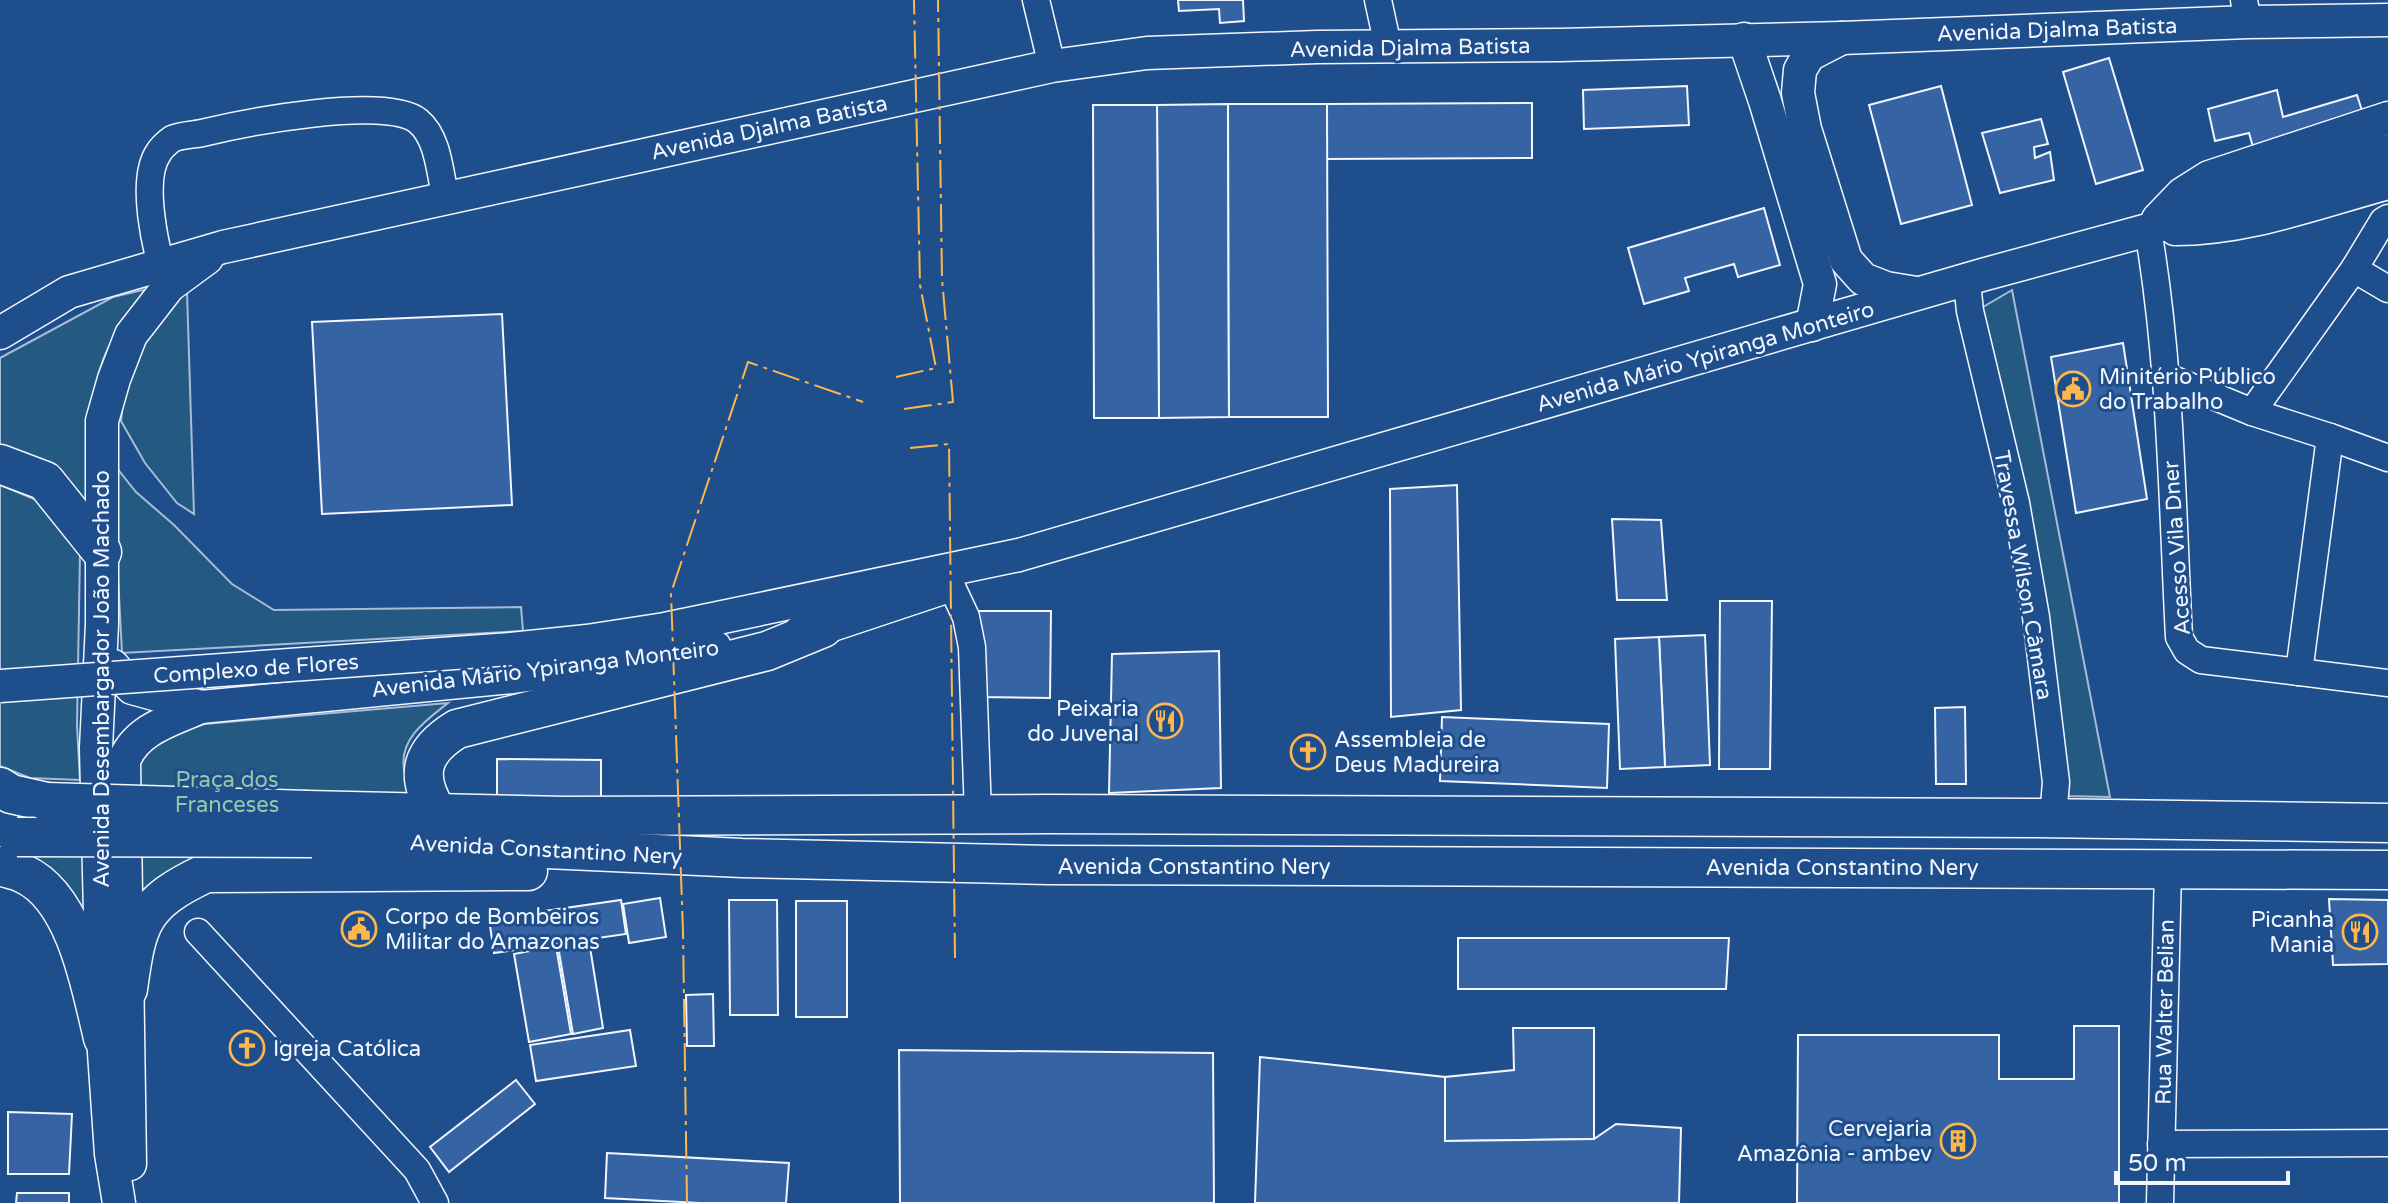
<svg xmlns="http://www.w3.org/2000/svg" width="2388" height="1203" font-family="'Varela Round',sans-serif">
	<style>
		.green { fill: #245a82; stroke: #a8bbd7; stroke-width: 2 }
		.building { fill: #3563a3; stroke: #f2f6ff; stroke-width: 2 }
		.lines { fill: none; stroke-linecap: round; stroke-linejoin: round }
		.minor-casing { stroke: #f2f6ff; stroke-width: 29 }
		.major-casing { stroke: #f2f6ff; stroke-width: 35 }
		.highway-casing { stroke: #f2f6ff; stroke-width: 41 }
		.minor { stroke: #1f4e8c; stroke-width: 26 }
		.major { stroke: #1f4e8c; stroke-width: 32 }
		.highway { stroke: #1f4e8c; stroke-width: 38 }
		.major-bridge-casing { stroke: #f2f6ff; stroke-width: 35; stroke-linecap: butt }
		.highway-bridge-casing { stroke: #f2f6ff; stroke-width: 41; stroke-linecap: butt }
		.major-bridge { stroke: #1f4e8c; stroke-width: 32 }
		.highway-bridge { stroke: #1f4e8c; stroke-width: 38 }
		.power { stroke: #ffb74d; stroke-width: 2; stroke-dasharray: 28 6 4 6; stroke-linecap: butt }
		.labels { text-anchor: middle; stroke-width: 6; stroke-linejoin: round; paint-order: stroke }
		.street-label { font-size: 22px; fill: #f2f6ff; stroke: #1f4e8c }
		.poi-label { font-size: 22px; fill: #f2f6ff; stroke: #1f4e8c; text-anchor: start }
		.park-label { font-size: 22px; fill: #97c8a6; stroke: #1f4e8c }
	</style>
	<rect width="100%" height="100%" fill="#1f4e8c"/>
	<!-- green -->
	<g class="green">
		<path d="M147,289c-19,25 -38,50 -47,80 -14,44 -11,95 -12,141l-88,-54v-98l113,-61z"/>
		<polygon points="2012,290 2110,797 2065,796 1978,310"/>
		<polygon points="187,291 194,514 177,503 145,463 121,421 126,375 155,319"/>
		<polygon points="112,462 136,492 174,525 232,584 274,610 521,607 523,631 122,653"/>
		<polygon points="0,485 39,501 80,553 77,726 80,780 30,778 0,766"/>
		<path d="M448,703c-20,16 -49,35 -44,66 1,8 7,17 10,24l-113,1 -169,114v-129l14,-30 36,-23z"/>
		<polygon points="40,853 83,854 85,936 0,857"/>
	</g>
	<!-- building -->
	<g class="building">
		<polygon points="1178,0 1243,0 1244,21 1220,23 1219,9 1179,11"/>
		<polygon points="2109,58 2143,170 2096,184 2063,72"/>
		<polygon points="1687,86 1689,125 1584,129 1583,90"/>
		<polygon points="1941,86 1972,205 1901,224 1869,105"/>
		<polygon points="2277,90 2283,117 2357,95 2364,117 2255,154 2249,133 2215,141 2208,109"/>
		<polygon points="1532,103 1532,158 1327,159 1327,104"/>
		<polygon points="1228,104 1229,417 1159,418 1157,105"/>
		<polygon points="1228,104 1327,104 1328,417 1229,417"/>
		<polygon points="1093,105 1157,105 1159,418 1094,418"/>
		<polygon points="2041,119 2048,144 2034,147 2035,158 2050,152 2054,180 2000,193 1982,133"/>
		<polygon points="1764,208 1780,265 1738,277 1734,264 1685,278 1689,291 1644,304 1628,248"/>
		<polygon points="502,314 512,505 322,514 312,322"/>
		<polygon points="2123,343 2147,499 2076,513 2051,357"/>
		<polygon points="1457,485 1461,710 1391,717 1390,489"/>
		<polygon points="1612,519 1661,520 1667,600 1617,600"/>
		<polygon points="1720,601 1772,601 1770,769 1719,769"/>
		<polygon points="978,611 1051,611 1050,698 977,697"/>
		<polygon points="1705,635 1710,765 1665,767 1659,637"/>
		<polygon points="1659,637 1665,767 1620,769 1615,639"/>
		<polygon points="1219,651 1221,788 1109,793 1112,654"/>
		<polygon points="1965,707 1966,784 1936,784 1935,708"/>
		<polygon points="1442,717 1609,724 1607,788 1440,781"/>
		<polygon points="497,759 601,760 601,805 497,804"/>
		<polygon points="660,898 666,937 629,943 623,904"/>
		<polygon points="2329,899 2388,900 2388,964 2333,965"/>
		<polygon points="621,900 626,934 494,953 489,919"/>
		<polygon points="729,900 777,900 778,1015 730,1015"/>
		<rect x="796" y="901" width="51" height="116"/>
		<polygon points="1458,938 1729,938 1726,989 1458,989"/>
		<polygon points="589,941 603,1028 573,1034 558,946"/>
		<polygon points="556,946 571,1034 529,1042 514,954"/>
		<polygon points="713,994 714,1046 687,1046 686,995"/>
		<polygon points="2074,1026 2119,1026 2119,1203 1797,1203 1798,1035 1999,1035 1999,1079 2074,1079"/>
		<polygon points="1513,1028 1594,1028 1594,1139 1445,1141 1445,1077 1514,1070"/>
		<polygon points="630,1030 636,1066 536,1081 530,1045"/>
		<polygon points="899,1050 1213,1053 1214,1203 900,1203"/>
		<polygon points="1260,1057 1445,1077 1445,1141 1594,1139 1616,1124 1681,1128 1679,1203 1255,1203"/>
		<polygon points="516,1080 535,1104 449,1172 430,1147"/>
		<polygon points="8,1112 72,1114 69,1174 8,1174"/>
		<polygon points="607,1153 789,1163 786,1203 700,1203 605,1198"/>
		<polygon points="17,1193 69,1193 69,1203 16,1203"/>
	</g>
	<g class="lines">
		<!-- minor casing -->
		<g class="minor-casing">
			<g id="minor">
				<polyline points="1036,0 1052,66"/>
				<polyline points="1378,0 1388,46"/>
				<polyline points="2244,0 2248,22"/>
				<path d="M2148,230c23,134 24,272 31,407l8,14 14,9 187,23"/>
				<polyline points="2354,269 2383,221 2388,218"/>
				<polyline points="1970,278 1968,292 1970,311 2016,503 2036,617 2056,782 2054,806 2037,818"/>
				<path d="M167,282c-11,-29 -28,-103 -8,-130 2,-4 10,-11 13,-13 8,-4 21,-4 30,-6 41,-10 184,-38 216,-12 21,17 22,54 28,79"/>
				<polyline points="2165,376 2252,412 2330,437 2299,672"/>
				<polyline points="2252,412 2354,269 2388,289"/>
				<polyline points="2330,437 2388,458"/>
				<polyline points="944,570 966,617 972,647 978,814"/>
				<polyline points="198,932 417,1170 435,1203"/>
				<polyline points="2161,1144 2388,1143"/>
				<polyline points="2160,1203 2168,869"/>
			</g>
		</g>
		<!-- major casing -->
		<g class="major-casing">
			<g id="major">
				<polyline points="1842,38 1809,55 1800,70 1798,93 1805,129 1846,260 1863,279 1886,288 1916,293"/>
				<polyline points="1744,39 1765,101 1820,284 1812,325"/>
				<polyline points="2158,219 2182,194 2209,177 2388,118"/>
				<path d="M2175,229c73,0 143,-27 213,-46"/>
				<polyline points="0,333 69,292 223,247 1052,66 1147,53 1317,47 1559,45 1842,38 2248,22 2388,20"/>
				<polyline points="800,632 823,628 946,587"/>
				<polyline points="511,649 587,641 665,629 1019,555 1982,275 2148,230 2195,211 2388,151"/>
				<polyline points="113,666 132,688 201,707 513,677 651,659 715,647"/>
				<path d="M130,1164l-6,-403c12,-32 48,-41 77,-54"/>
				<polyline points="119,1203 111,1154 103,1038 96,748 102,624 102,421 114,379 131,335 169,286 207,258"/>
			</g>
		</g>
		<!-- highway casing -->
		<g class="highway-casing">
			<g id="highway">
				<polyline points="0,464 45,481 102,552"/>
				<polyline points="0,787 11,794 47,802"/>
				<polyline points="307,810 564,816 1049,814 2037,818 2388,823"/>
				<path d="M437,812c-23,-37 -16,-61 20,-83l310,-78 56,-23"/>
				<polyline points="312,838 742,858 1049,865 2388,870"/>
				<path d="M0,866c8,3 17,4 24,8 52,24 67,114 79,164"/>
				<path d="M128,989c9,-67 14,-86 78,-116l322,-2"/>
			</g>
		</g>
		<!-- minor -->
		<use href="#minor" class="minor"/>
		<!-- major -->
		<use href="#major" class="major"/>
		<!-- highway -->
		<use href="#highway" class="highway"/>
		<!-- major-bridge casing -->
		<g class="major-bridge-casing">
			<polyline id="major-bridge" points="0,686 511,649"/>
		</g>
		<!-- highway-bridge casing -->
		<g class="highway-bridge-casing">
			<g id="highway-bridge">
				<polyline points="47,802 307,810"/>
				<polyline points="17,837 312,838"/>
			</g>
		</g>
		<!-- major-bridge -->
		<use href="#major-bridge" class="major-bridge"/>
		<!-- highway-bridge -->
		<use href="#highway-bridge" class="highway-bridge"/>
		<!-- power -->
		<g class="power">
			<polyline points="896,377 936,368 920,285 914,0"/>
			<polyline points="904,409 953,402 942,279 938,0"/>
			<polyline points="910,448 949,444 955,958"/>
			<polyline points="687,1203 683,932 671,593 748,362 863,402"/>
		</g>
	</g>
	<!-- icons -->
	<defs>
		<g id="civic-ring" transform="scale(1.8)"><circle r="9.5" fill="#1f4e8c" stroke="#ffb74d" stroke-width="1.5"/><path d="M-.6-6.5H3V-4.5H.6V-3L4-1V1h2V6H-6V1h2V-1L-.6-3ZM-1.2 2.5V6h2.4V2.5Z" fill="#ffb74d"/></g>
		<g id="restaurant-ring" transform="scale(1.8)"><circle r="9.5" fill="#1f4e8c" stroke="#ffb74d" stroke-width="1.5"/><path d="M-5-6h1v4h1v-4h1v4h1v-4h1v5L-1.5 .5V6h-2V.5L-5-1ZM5-6V6H3V1.5H1.5Q1.5-4 5-6Z" fill="#ffb74d"/></g>
		<g id="church-ring" transform="scale(1.8)"><circle r="9.5" fill="#1f4e8c" stroke="#ffb74d" stroke-width="1.5"/><path d="M-1.2-6h2.4v3.5h3.3v2.4h-3.3V6h-2.4V-.1h-3.3v-2.4h3.3Z" fill="#ffb74d"/></g>
		<g id="building-ring" transform="scale(1.8)"><circle r="9.5" fill="#1f4e8c" stroke="#ffb74d" stroke-width="1.5"/><path d="M-4-6H4V6H1V3H-1V6H-4ZM-2.5-4.3h1.7v1.8h-1.7ZM.8-4.3h1.7v1.8H.8ZM-2.5-1h1.7V.8h-1.7ZM.8-1h1.7V.8H.8Z" fill="#ffb74d"/></g>
	</defs>
	<g fill-rule="evenodd">
		<use href="#civic-ring" x="2073" y="389"/>
		<use href="#restaurant-ring" x="1165" y="721"/>
		<use href="#church-ring" x="1308" y="752"/>
		<use href="#civic-ring" x="359" y="929"/>
		<use href="#restaurant-ring" x="2360" y="932"/>
		<use href="#church-ring" x="247" y="1048"/>
		<use href="#building-ring" x="1958" y="1141"/>
	</g>
	<g class="labels">
		<!-- street labels -->
		<g class="street-label">
			<text transform="translate(2057 29) rotate(-2)" y="8">Avenida Djalma Batista</text>
			<text transform="translate(1410 47) rotate(-1)" y="8">Avenida Djalma Batista</text>
			<text transform="translate(769 127) rotate(-12)" y="8">Avenida Djalma Batista</text>
			<text transform="translate(1705 356) rotate(-16)" y="8">Avenida Mário Ypiranga Monteiro</text>
			<text transform="translate(2176 548) rotate(-94)" y="8">Acesso Vila Dner</text>
			<text transform="translate(2024 575) rotate(80)" y="8">Travessa Wilson Câmara</text>
			<text transform="translate(256 668) rotate(-4)" y="8">Complexo de Flores</text>
			<text transform="translate(545 668) rotate(-7)" y="8">Avenida Mário Ypiranga Monteiro</text>
			<text transform="translate(101 679) rotate(-90)" y="8">Avenida Desembargador João Machado</text>
			<text transform="translate(546 849) rotate(3)" y="8">Avenida Constantino Nery</text>
			<text x="1194" y="874">Avenida Constantino Nery</text>
			<text x="1842" y="875">Avenida Constantino Nery</text>
			<text transform="translate(2164 1012) rotate(-89)" y="8">Rua Walter Belian</text>
		</g>
		<!-- poi labels -->
		<g class="poi-label">
			<text x="2099" y="384">Minitério Público<tspan x="2099" dy="25">do Trabalho</tspan></text>
			<text x="1139" y="716" text-anchor="end">Peixaria<tspan x="1139" dy="25">do Juvenal</tspan></text>
			<text x="1334" y="747">Assembleia de<tspan x="1334" dy="25">Deus Madureira</tspan></text>
			<text x="385" y="924">Corpo de Bombeiros<tspan x="385" dy="25">Militar do Amazonas</tspan></text>
			<text x="2334" y="927" text-anchor="end">Picanha<tspan x="2334" dy="25">Mania</tspan></text>
			<text x="273" y="1056">Igreja Católica</text>
			<text x="1932" y="1136" text-anchor="end">Cervejaria<tspan x="1932" dy="25">Amazônia - ambev</tspan></text>
		</g>
		<!-- park labels -->
		<g class="park-label">
			<text x="227" y="787">Praça dos<tspan x="227" dy="25">Franceses</tspan></text>
		</g>
	</g>
	<!-- scale -->
	<path d="M2116 1171v12h172v-12" fill="none" stroke="#f2f6ff" stroke-width="4"/>
	<text x="2128" y="1171" font-size="24" fill="#f2f6ff" stroke="#1f4e8c" stroke-width="6" paint-order="stroke">50 m</text>
</svg>
